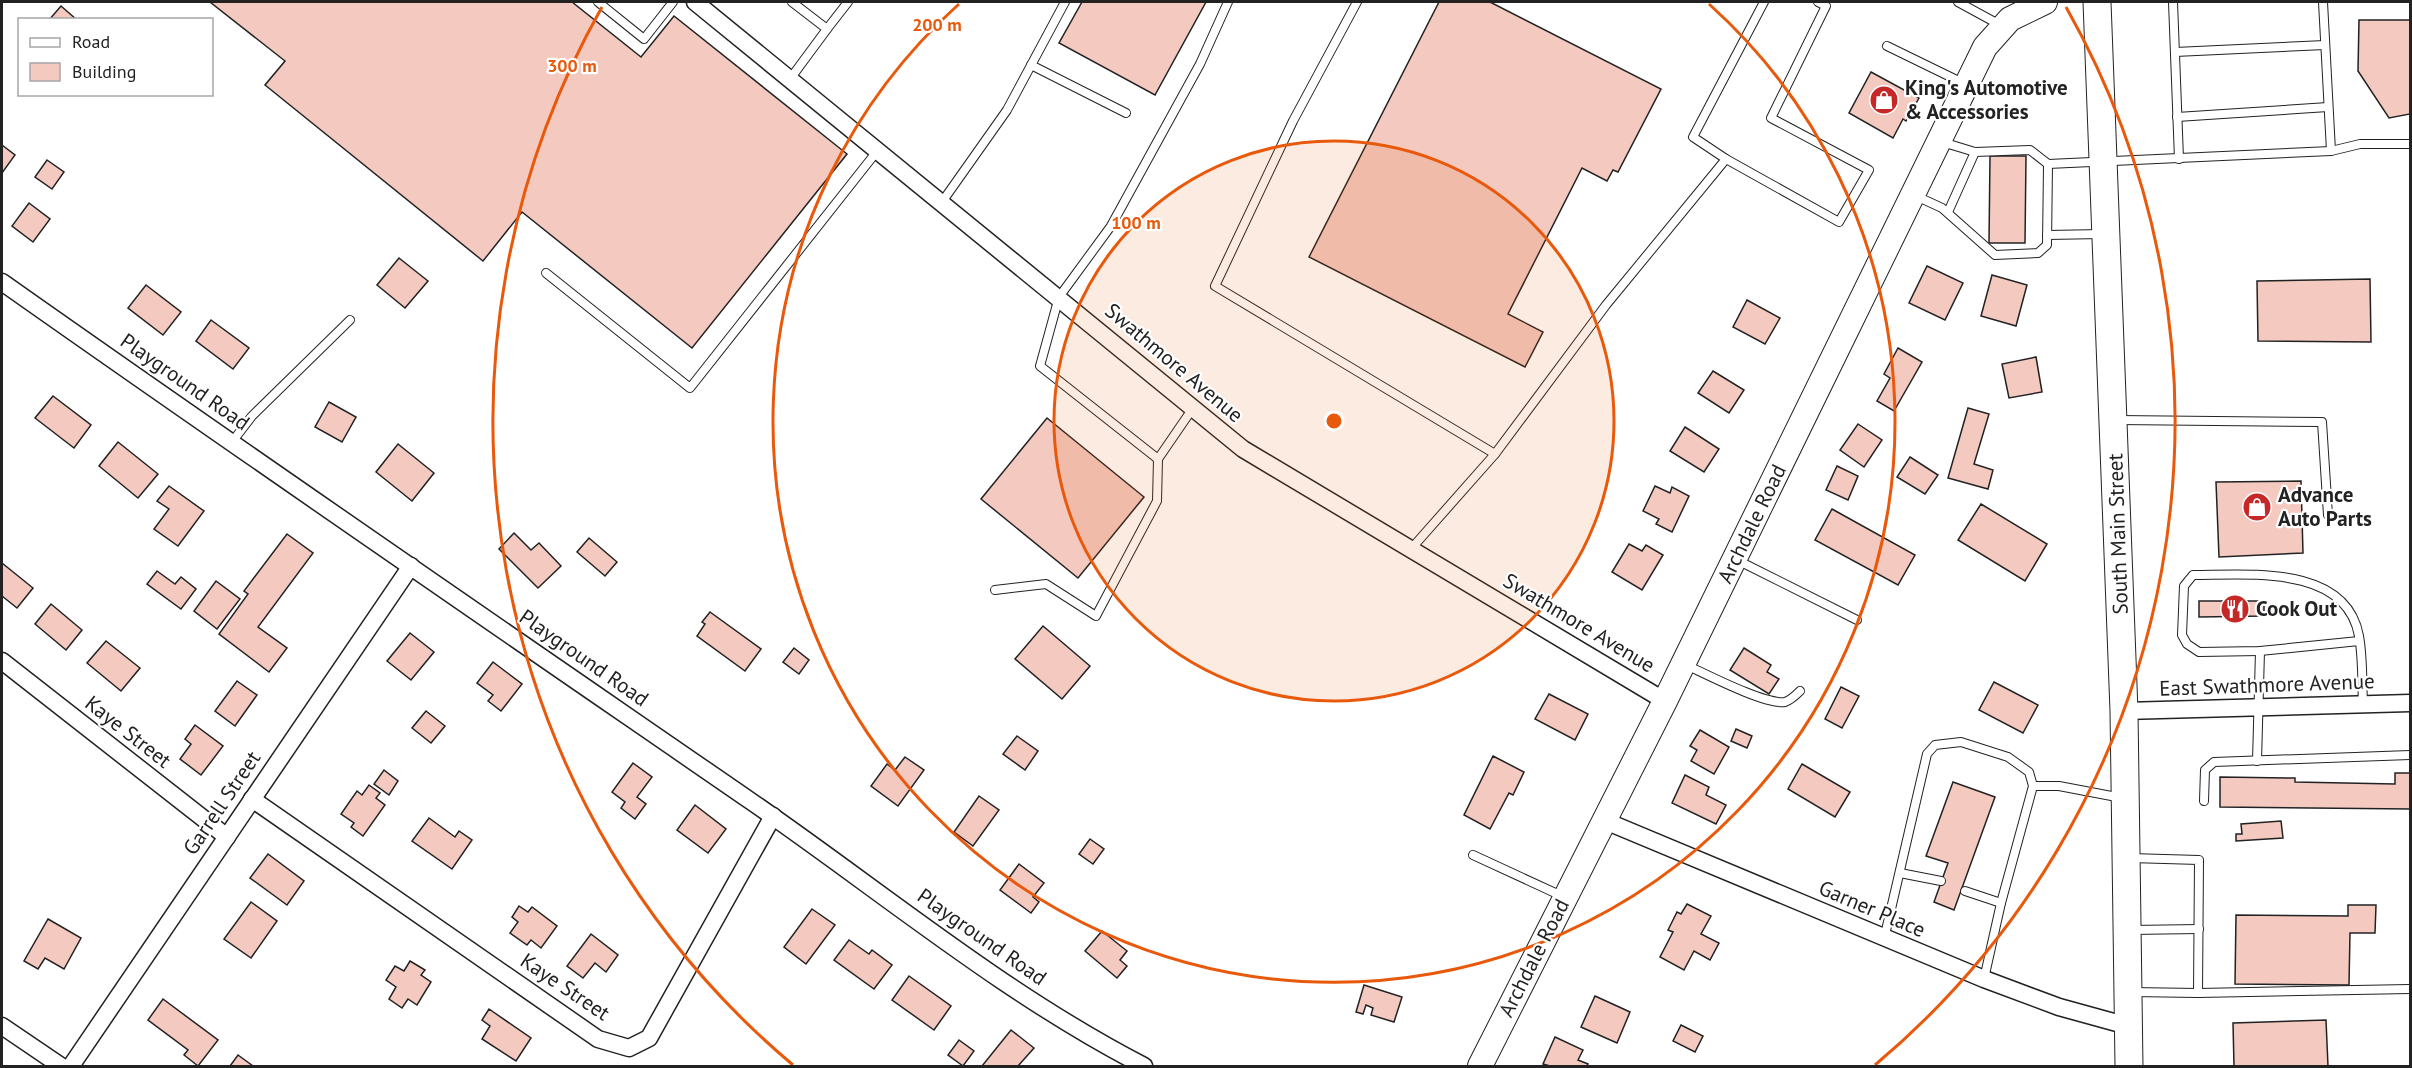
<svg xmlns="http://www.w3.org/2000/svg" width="2412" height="1068" font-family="'PT Sans',sans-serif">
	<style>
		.building { fill: #f3c9c0; stroke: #222; stroke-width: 1.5 }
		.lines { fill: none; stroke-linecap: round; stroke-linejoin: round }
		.lane-casing { stroke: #222; stroke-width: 10 }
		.street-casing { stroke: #222; stroke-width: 19 }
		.secondary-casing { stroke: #222; stroke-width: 26 }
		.primary-casing { stroke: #222; stroke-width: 29 }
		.lane { stroke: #fff; stroke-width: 8 }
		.street { stroke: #fff; stroke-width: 16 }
		.secondary { stroke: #fff; stroke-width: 24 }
		.primary { stroke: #fff; stroke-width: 27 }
		.ring { fill: none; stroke: #e8590c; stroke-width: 3 }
		.labels { text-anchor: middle; stroke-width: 4.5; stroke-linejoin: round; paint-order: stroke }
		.poi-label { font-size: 21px; font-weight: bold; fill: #222; stroke: #fff; text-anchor: start }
		.street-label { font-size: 21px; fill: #222; stroke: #fff }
		.centre { fill: #e8590c; stroke: #fff; stroke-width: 3 }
		.ring-label { font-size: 18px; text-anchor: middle; font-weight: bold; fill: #e8590c; stroke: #fff; stroke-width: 4.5; stroke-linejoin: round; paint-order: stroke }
	</style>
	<rect width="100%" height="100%" fill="#fff"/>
	<!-- building -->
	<g class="building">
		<polygon points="210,2 572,2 641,57 674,16 847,154 692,348 522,212 483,261 265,85 285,61"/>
		<polygon points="1082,2 1206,2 1155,95 1059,43"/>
		<polygon points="1439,2 1490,2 1661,89 1618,172 1613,170 1607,181 1582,168 1508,314 1543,332 1525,367 1309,257"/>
		<polygon points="61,6 77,20 49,20"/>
		<polygon points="2359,20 2410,20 2410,114 2389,118 2358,71"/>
		<polygon points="1871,72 1919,98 1906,121 1903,119 1893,138 1849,113"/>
		<polygon points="2,145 15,155 2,173"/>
		<polygon points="1990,156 2026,156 2025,243 1989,243"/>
		<polygon points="47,160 64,172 52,189 35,177"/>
		<polygon points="29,203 50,219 33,242 12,226"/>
		<polygon points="399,258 428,281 405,308 377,285"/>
		<polygon points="1927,266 1963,283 1945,320 1909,303"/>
		<polygon points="1992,275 2027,285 2016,326 1981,316"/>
		<polygon points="2370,279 2371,342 2258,341 2257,281"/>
		<polygon points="146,285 181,312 163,335 128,308"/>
		<polygon points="1747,300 1780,318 1765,344 1733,327"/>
		<polygon points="211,320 249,348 233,369 196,341"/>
		<polygon points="1898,348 1922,362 1894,411 1877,401 1890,378 1884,374"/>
		<polygon points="2036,357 2042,392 2009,398 2002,364"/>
		<polygon points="1713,371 1744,390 1729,413 1698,393"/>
		<polygon points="53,396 91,425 74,448 35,418"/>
		<polygon points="329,402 356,417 342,442 315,427"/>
		<polygon points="1968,408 1989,414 1974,464 1993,470 1988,489 1948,478"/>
		<polygon points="1047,418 1144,497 1078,578 981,499"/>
		<polygon points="1858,424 1882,440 1864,467 1840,450"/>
		<polygon points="1685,427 1719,449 1704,472 1670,451"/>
		<polygon points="118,442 158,474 138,498 99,466"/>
		<polygon points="398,444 434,473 412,501 376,472"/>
		<polygon points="1910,457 1938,475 1925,494 1897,477"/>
		<polygon points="1837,466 1858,476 1848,500 1826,490"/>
		<polygon points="2301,481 2303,553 2219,557 2216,482"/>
		<polygon points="169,486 204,511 178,546 154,529 169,509 157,501"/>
		<polygon points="1655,486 1670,493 1672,487 1689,496 1672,532 1656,524 1659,519 1643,511"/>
		<polygon points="1981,504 2047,544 2025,581 1958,540"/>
		<polygon points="1832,509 1915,555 1898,585 1815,540"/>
		<polygon points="514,533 531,550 539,543 561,566 538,588 499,549"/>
		<polygon points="287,534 313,553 258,627 287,648 269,672 219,634 248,594 244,591"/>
		<polygon points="589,538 617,562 605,576 577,552"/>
		<polygon points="1629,544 1642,551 1646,545 1663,555 1642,590 1612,572"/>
		<polygon points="2,563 33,588 17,608 2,596"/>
		<polygon points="157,571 175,584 181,577 196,589 181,609 147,584"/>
		<polygon points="216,581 240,599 217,629 194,611"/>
		<polygon points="2199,601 2264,601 2264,616 2199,617"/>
		<polygon points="51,604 82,630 66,650 35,624"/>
		<polygon points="710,612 761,649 745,671 697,636 705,624 702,622"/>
		<polygon points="1043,626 1090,666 1062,699 1015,659"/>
		<polygon points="410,633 434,652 411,680 387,661"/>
		<polygon points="106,641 140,668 121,691 87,663"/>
		<polygon points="794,648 809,660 799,674 783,662"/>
		<polygon points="1744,648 1771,665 1767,672 1779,679 1769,694 1730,670"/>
		<polygon points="493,662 522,684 501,711 488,701 493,695 477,683"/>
		<polygon points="237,681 257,695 235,726 215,711"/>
		<polygon points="1994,682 2038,705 2023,733 1979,710"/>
		<polygon points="1841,687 1859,696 1842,728 1825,719"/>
		<polygon points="1549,694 1588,714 1575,740 1535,719"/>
		<polygon points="426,711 445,726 431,743 412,728"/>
		<polygon points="195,725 223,746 201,775 180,759 191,744 185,739"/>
		<polygon points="1736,729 1752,736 1747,748 1731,741"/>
		<polygon points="1700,730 1729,747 1714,774 1691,761 1697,750 1690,746"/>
		<polygon points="1017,736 1038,751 1025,770 1003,754"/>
		<polygon points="1493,756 1524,772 1513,795 1509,793 1490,829 1464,815"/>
		<polygon points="905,757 924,770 898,806 871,786 887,764 895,770"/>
		<polygon points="633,763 652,777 637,797 646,804 635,819 621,808 625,802 612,792"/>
		<polygon points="1802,764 1850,792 1835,817 1788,789"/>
		<polygon points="384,770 398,781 389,795 374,784"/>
		<polygon points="2395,773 2410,773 2410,809 2220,807 2220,777 2295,778 2295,782 2395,784"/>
		<polygon points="1685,775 1709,787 1706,795 1726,805 1716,824 1672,803"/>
		<polygon points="1953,782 1995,797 1954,910 1934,902 1948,863 1926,856"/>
		<polygon points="369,785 380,793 376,798 385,805 363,836 351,827 354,823 341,814 357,791 362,795"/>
		<polygon points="979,796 999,810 973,846 954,832"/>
		<polygon points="695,805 726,829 708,853 677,830"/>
		<polygon points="429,818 455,837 459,831 472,840 452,869 412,841"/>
		<polygon points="2281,821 2283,838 2236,841 2236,834 2242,834 2241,824"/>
		<polygon points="1090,839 1104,849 1093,864 1079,854"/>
		<polygon points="268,854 304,881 287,905 250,878"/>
		<polygon points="1019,864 1044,883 1033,897 1039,902 1031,913 1000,890"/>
		<polygon points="251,902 277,921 251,958 224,939"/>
		<polygon points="1687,904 1711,916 1701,934 1719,943 1710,960 1694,951 1684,970 1660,957 1673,932 1668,930 1677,912 1681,914"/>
		<polygon points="2348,905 2376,905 2375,933 2350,933 2349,985 2235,984 2236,915 2348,916"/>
		<polygon points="519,906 528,912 532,907 557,926 541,948 531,940 527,945 510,933 518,922 512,917"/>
		<polygon points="812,909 835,925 806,964 784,947"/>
		<polygon points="48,919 81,938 64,969 45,958 38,969 24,961"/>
		<polygon points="1102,931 1127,951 1120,960 1127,966 1117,978 1085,951"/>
		<polygon points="591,934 618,955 606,972 595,963 583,978 567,966"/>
		<polygon points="849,940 869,954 872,950 892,965 874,989 834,960"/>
		<polygon points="410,961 425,970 421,975 431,982 417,1005 408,999 402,1008 389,999 396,987 386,980 395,966 404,971"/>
		<polygon points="909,976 951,1006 934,1030 892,1000"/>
		<polygon points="1364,985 1402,997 1394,1022 1371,1015 1373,1008 1366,1005 1363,1014 1356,1012"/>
		<polygon points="1595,996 1630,1012 1617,1043 1581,1027"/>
		<polygon points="163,999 218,1040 198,1066 184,1055 188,1050 148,1020"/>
		<polygon points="489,1009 531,1038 516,1061 482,1039 490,1026 482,1020"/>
		<polygon points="2326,1020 2328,1066 2234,1066 2233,1023"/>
		<polygon points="1681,1025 1703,1036 1695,1052 1673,1041"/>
		<polygon points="1011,1030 1034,1048 1018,1066 982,1066"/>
		<polygon points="1555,1037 1583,1050 1578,1060 1588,1064 1587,1066 1550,1066 1543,1064"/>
		<polygon points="959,1040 974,1051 963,1066 948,1055"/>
		<polygon points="238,1055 253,1066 230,1066"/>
	</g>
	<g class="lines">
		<!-- lane casing -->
		<g class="lane-casing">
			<g id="lane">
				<polyline points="598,2 644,39 673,2"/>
				<polyline points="1357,2 1293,121 1215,286 1495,454"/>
				<polyline points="1764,2 1693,137 1726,159 1839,222 1869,170 1771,118 1826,6 1818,2"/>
				<polyline points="1958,2 2002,26"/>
				<polyline points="2173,2 2179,159"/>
				<polyline points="827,29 848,2"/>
				<polyline points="1887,46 1965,84"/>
				<polyline points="2175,52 2325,45"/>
				<polyline points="1031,65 1126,113"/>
				<polyline points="790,79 827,29 792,2"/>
				<polyline points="2177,117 2328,107"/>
				<polyline points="2331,151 2360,144 2410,144"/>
				<polyline points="2048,164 2331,151 2323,2"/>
				<polyline points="1914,195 1942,208 1995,255 2038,253 2047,245 2048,164 2030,150 1975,152 1942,142"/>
				<polyline points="942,202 1007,110 1065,2"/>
				<polyline points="1948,212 1975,152"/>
				<polyline points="2047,235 2103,234"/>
				<polyline points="546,273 690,388 878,150"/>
				<polyline points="2117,420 2322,422 2328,515"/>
				<polyline points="232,442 252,416 350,320"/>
				<polyline points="1158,459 1040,366 1059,297 1111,226 1200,64 1228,2"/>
				<polyline points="1411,549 1495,454 1606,305 1726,159"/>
				<polyline points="1735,559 1857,620"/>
				<polyline points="995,590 1046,584 1096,616 1157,501 1158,459 1193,408"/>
				<path d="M2359,641l-99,10 -61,1 -12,-8 -5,-9 2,-49 9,-11c54,0 153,-11 166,61 4,22 3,46 4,69"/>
				<path d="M1684,664c20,9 81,41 101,38 6,-2 10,-6 15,-11"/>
				<polyline points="2257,761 2260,651"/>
				<polyline points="2033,786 2059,786 2122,798"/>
				<polyline points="2204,801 2205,770 2214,762 2410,755"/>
				<polyline points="1473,855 1564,897"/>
				<polyline points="2130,858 2199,860 2198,993 2131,992"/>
				<polyline points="1900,873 1941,881"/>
				<polyline points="1965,891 2001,903"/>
				<polyline points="2130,930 2199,929"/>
				<polyline points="1884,939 1927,754 1935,745 1961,742 2008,757 2029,772 2033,786 2001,903 1984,979"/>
				<polyline points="2198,993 2410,989"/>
			</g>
		</g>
		<!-- street casing -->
		<g class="street-casing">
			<g id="street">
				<polyline points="695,2 1243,449 1665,701"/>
				<path d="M2,282c248,175 499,347 750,520 129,89 252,192 392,264"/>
				<polyline points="2,661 227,837"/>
				<polyline points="2124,711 2410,703"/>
				<polyline points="252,799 598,1039 629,1048 649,1038 773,816"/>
				<polyline points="1603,820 1984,979 2059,1007 2128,1026"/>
				<polyline points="2,1026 61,1066"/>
				<polyline points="71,1066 411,566"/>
			</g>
		</g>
		<!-- secondary casing -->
		<g class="secondary-casing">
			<polyline id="secondary" points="1480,1066 1665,701 1985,47 2010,19 2045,2"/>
		</g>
		<!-- primary casing -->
		<g class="primary-casing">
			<polyline id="primary" points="2097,2 2124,711 2129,1066"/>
		</g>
		<!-- lane -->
		<use href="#lane" class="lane"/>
		<!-- street -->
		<use href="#street" class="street"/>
		<!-- secondary -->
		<use href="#secondary" class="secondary"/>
		<!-- primary -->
		<use href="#primary" class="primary"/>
	</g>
	<!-- distance rings -->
	<circle cx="1334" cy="421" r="280" fill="#e8590c" fill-opacity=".12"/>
	<g class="ring">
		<circle cx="1334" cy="421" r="280"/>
		<path d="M1709 4A561 561 0 1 1 959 4"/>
		<path d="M793 1065A841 841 0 0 1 602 7M2066 7A841 841 0 0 1 1875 1065"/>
	</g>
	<!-- icons -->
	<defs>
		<g id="shop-disc" transform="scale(1.5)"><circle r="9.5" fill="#c62828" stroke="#fff"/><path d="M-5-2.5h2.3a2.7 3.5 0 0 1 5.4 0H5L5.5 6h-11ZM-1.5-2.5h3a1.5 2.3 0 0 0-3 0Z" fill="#fff"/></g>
		<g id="restaurant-disc" transform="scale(1.5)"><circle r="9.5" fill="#c62828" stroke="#fff"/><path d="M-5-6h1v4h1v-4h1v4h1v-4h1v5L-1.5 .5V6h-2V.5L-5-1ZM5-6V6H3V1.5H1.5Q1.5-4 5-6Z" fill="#fff"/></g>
	</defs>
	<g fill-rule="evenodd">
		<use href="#shop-disc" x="1884" y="100"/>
		<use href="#shop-disc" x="2257" y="507"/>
		<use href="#restaurant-disc" x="2235" y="609"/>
	</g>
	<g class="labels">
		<!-- poi labels -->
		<g class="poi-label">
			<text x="1905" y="95">King's Automotive<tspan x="1905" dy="24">&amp; Accessories</tspan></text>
			<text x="2278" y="502">Advance<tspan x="2278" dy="24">Auto Parts</tspan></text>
			<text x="2256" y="616">Cook Out</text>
		</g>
		<!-- street labels -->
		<g class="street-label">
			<text transform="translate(1174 363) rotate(40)" y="7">Swathmore Avenue</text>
			<text transform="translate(185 382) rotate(35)" y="7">Playground Road</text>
			<text transform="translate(1752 524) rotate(-64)" y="7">Archdale Road</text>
			<text transform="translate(2118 534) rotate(-92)" y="7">South Main Street</text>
			<text transform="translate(1579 623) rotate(31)" y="7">Swathmore Avenue</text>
			<text transform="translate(584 658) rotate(35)" y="7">Playground Road</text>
			<text transform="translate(2267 685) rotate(-2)" y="7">East Swathmore Avenue</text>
			<text transform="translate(128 732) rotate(38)" y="7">Kaye Street</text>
			<text transform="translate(222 803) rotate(-56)" y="7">Garrell Street</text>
			<text transform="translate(1872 909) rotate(23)" y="7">Garner Place</text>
			<text transform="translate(982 937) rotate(35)" y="7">Playground Road</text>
			<text transform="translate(1534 958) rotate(-63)" y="7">Archdale Road</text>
			<text transform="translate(565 987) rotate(34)" y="7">Kaye Street</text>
		</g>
	</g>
	<circle cx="1334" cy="421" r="9" class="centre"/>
	<g class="ring-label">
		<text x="937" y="31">200 m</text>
		<text x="572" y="72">300 m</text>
		<text x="1136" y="229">100 m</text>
	</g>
	<!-- border -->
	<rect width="2412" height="1068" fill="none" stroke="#222222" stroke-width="6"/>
	<!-- legend -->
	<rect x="18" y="18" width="195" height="78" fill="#ffffff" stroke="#a7a7a7" stroke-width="1.5"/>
	<rect x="30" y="38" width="30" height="9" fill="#ffffff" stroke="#a7a7a7" stroke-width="1.5"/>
	<text x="72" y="48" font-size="18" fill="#222222">Road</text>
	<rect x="30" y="63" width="30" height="18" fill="#f3c9c0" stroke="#a7a7a7" stroke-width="1.5"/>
	<text x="72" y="78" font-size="18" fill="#222222">Building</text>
</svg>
